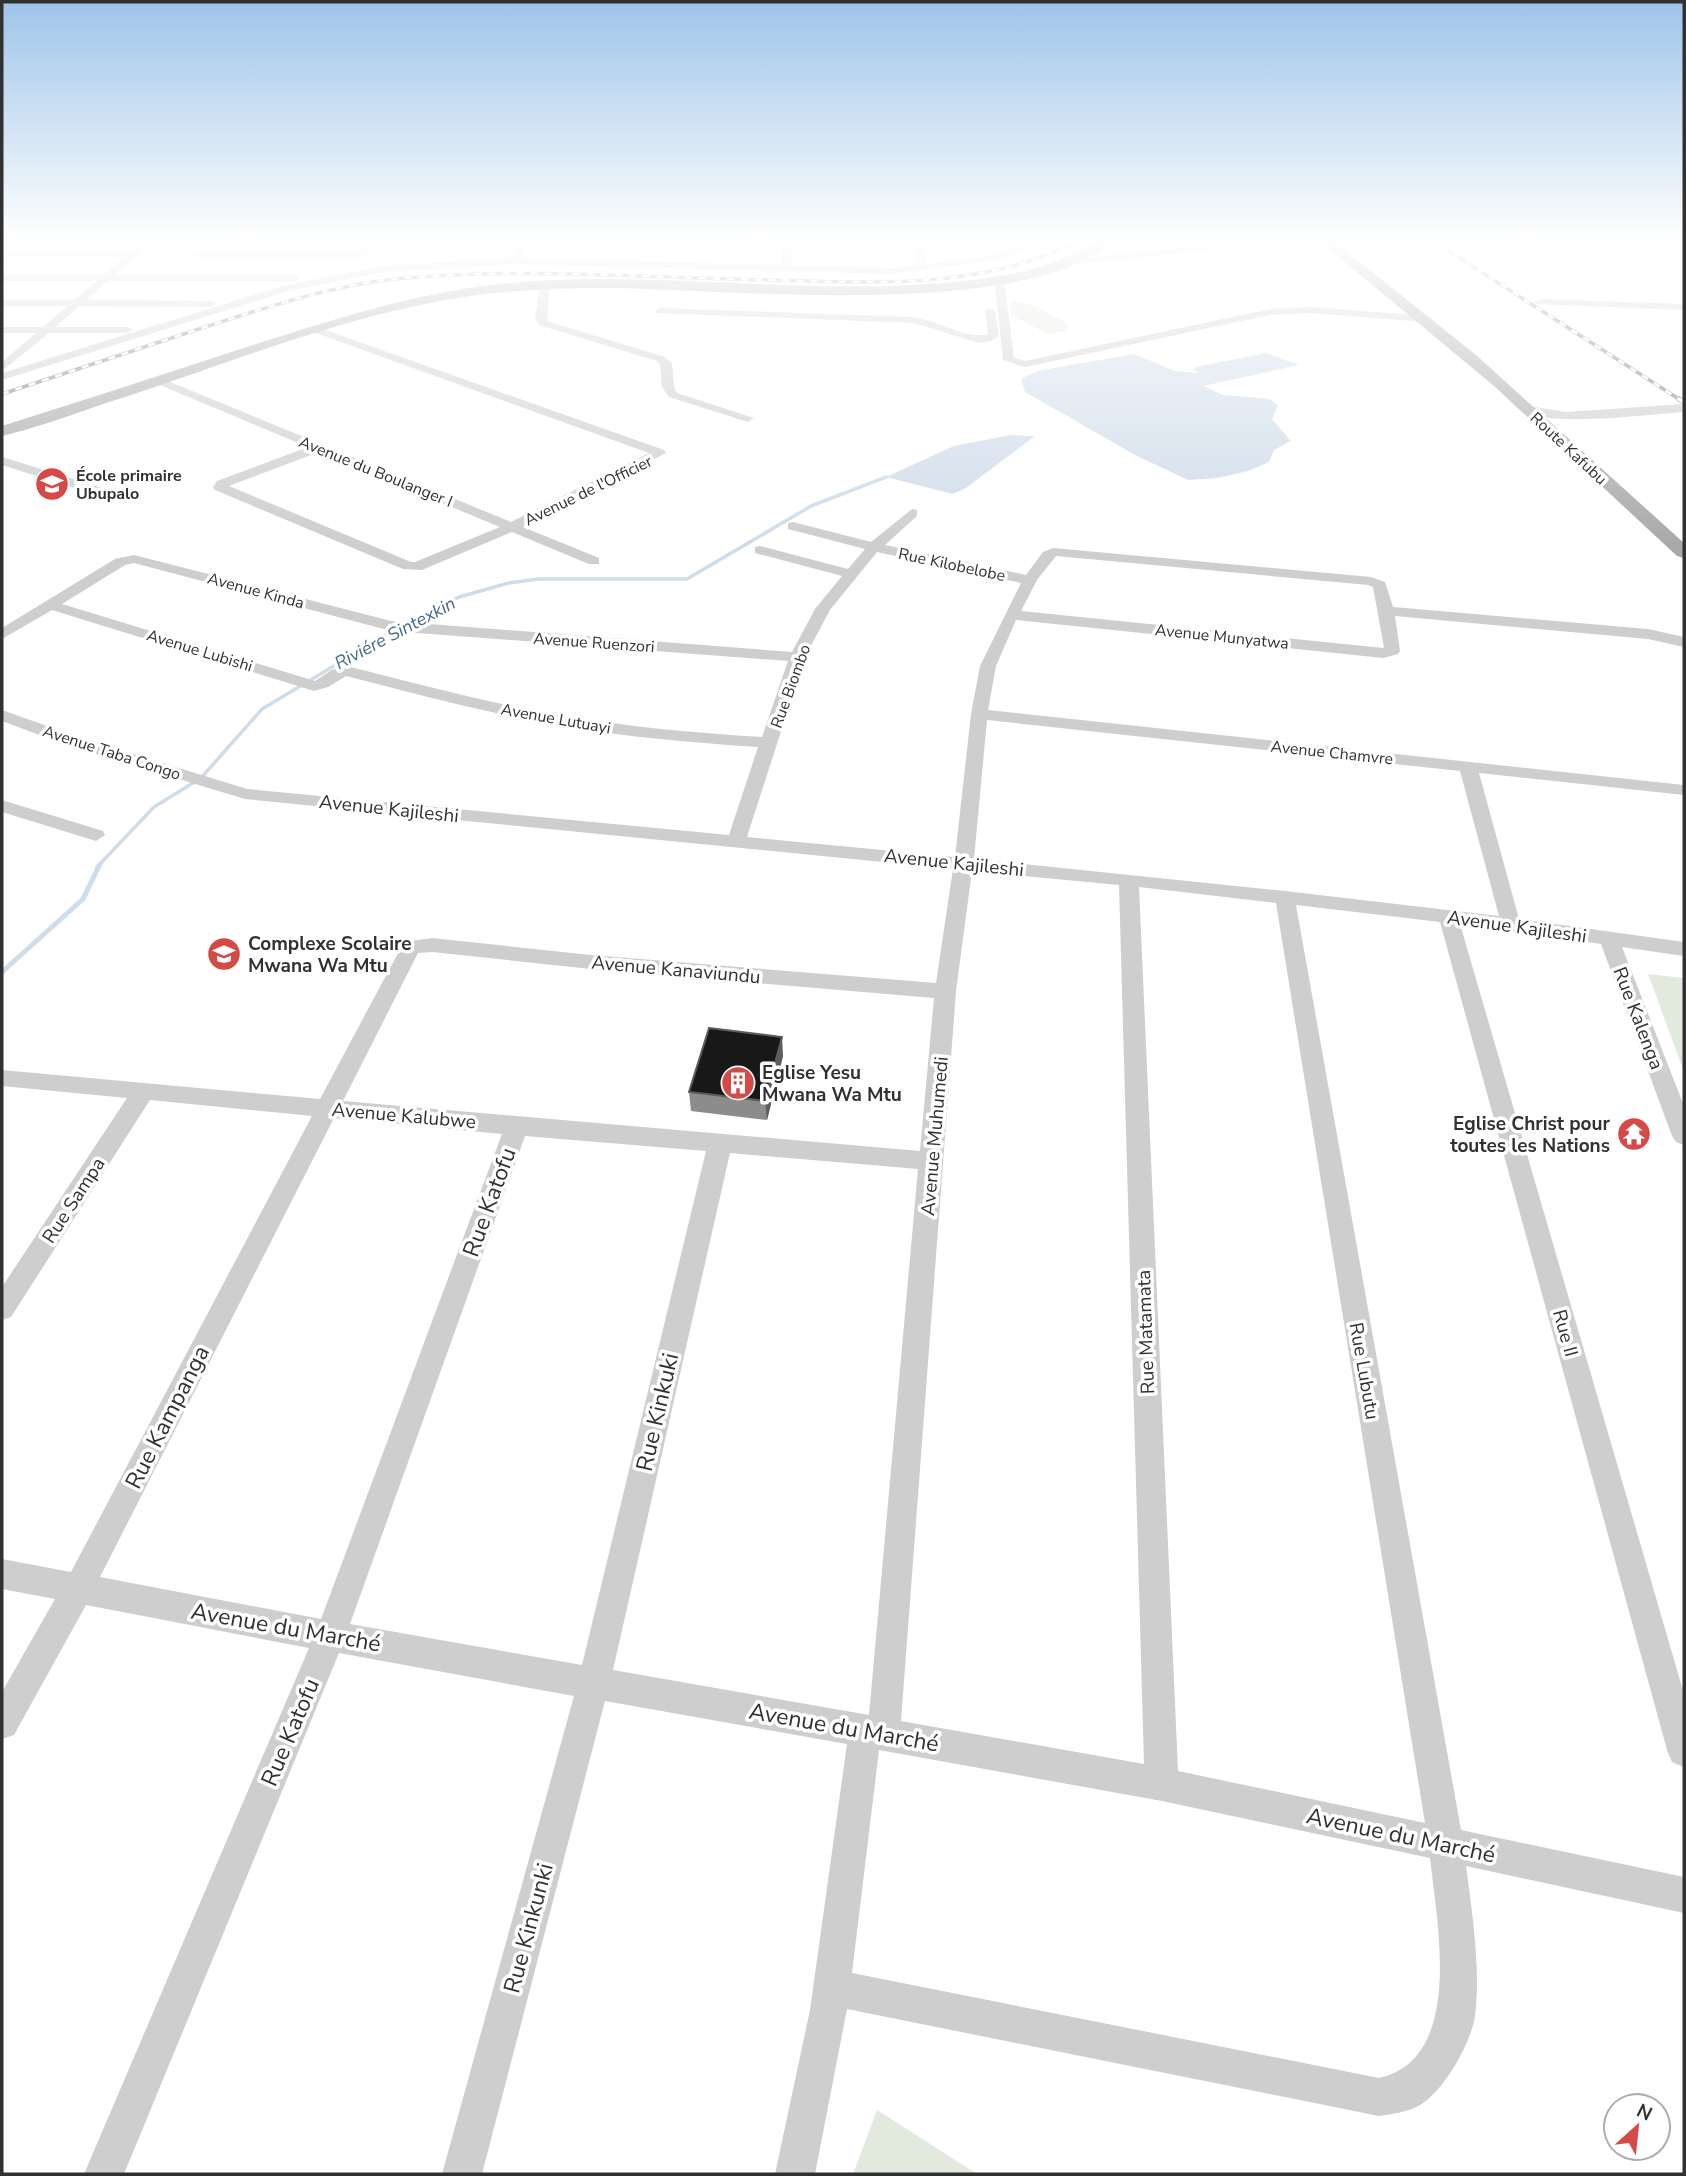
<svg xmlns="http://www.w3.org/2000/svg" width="1686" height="2176" font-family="'Nunito Sans',sans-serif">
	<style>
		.green { fill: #e2e9dd }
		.water { fill: #cfdcea }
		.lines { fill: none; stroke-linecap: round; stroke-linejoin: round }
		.stream-far1 { stroke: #cfdcea; stroke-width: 3.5 }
		.stream { stroke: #cfdcea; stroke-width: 5 }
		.minor { fill: #cecece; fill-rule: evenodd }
		.major { fill: #a9a9a9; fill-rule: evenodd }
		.rail-far1-casing { stroke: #868686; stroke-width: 3.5 }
		.rail-casing { stroke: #868686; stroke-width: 5 }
		.rail-far1 { stroke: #fff; stroke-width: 2.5; stroke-dasharray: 7; stroke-linecap: butt }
		.rail { stroke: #fff; stroke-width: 3.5; stroke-dasharray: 10; stroke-linecap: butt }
		.wall { fill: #8c8c8c }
		.shaded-wall { fill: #5d5d5d }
		.building { fill: #181818; stroke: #5d5d5d; stroke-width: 2 }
		.labels { text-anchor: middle; stroke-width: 7; stroke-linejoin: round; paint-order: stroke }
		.far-street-label { font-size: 16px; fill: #313131; stroke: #fff }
		.far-poi-label { font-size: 16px; font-weight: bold; fill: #313131; stroke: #fff; text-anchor: start }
		.far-water-label { font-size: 18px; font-style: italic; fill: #466a8b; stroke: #fff }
		.street-label { font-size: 19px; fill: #313131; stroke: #fff }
		.poi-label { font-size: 19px; font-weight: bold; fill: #313131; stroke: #fff; text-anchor: start }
		.near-street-label { font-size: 23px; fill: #313131; stroke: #fff }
	</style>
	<rect width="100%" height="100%" fill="#fff"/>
	<!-- green -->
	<g class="green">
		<polygon points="1011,301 1035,306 1067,323 1067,330 1048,334 1011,315"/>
		<polygon points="1648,974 1684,978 1684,1072"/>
		<polygon points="877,2110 977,2174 853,2174"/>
	</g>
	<!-- water -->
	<g class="water">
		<polygon points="1267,353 1299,365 1203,386 1223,395 1269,399 1278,405 1272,419 1291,441 1274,450 1269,462 1248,471 1217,478 1188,480 1137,456 1025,392 1021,379 1037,371 1134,354 1175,371 1199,373 1194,370 1196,367"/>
		<polygon points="1010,435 1035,436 966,488 953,494 886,477 954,446"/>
	</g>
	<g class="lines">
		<!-- stream-far1 -->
		<polyline class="stream-far1" points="97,867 154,807 201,778 262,709 404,624 459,597 509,583 538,579 687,579 811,506 886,477"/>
		<!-- stream -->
		<polyline class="stream" points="2,972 83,899 99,866"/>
		<!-- minor -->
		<g class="minor">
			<polygon points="145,239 155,239 115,275 295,275 300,278 295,281 108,281 86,300 212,301 217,304 212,307 79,306 56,327 128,327 133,330 128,333 49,333 2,371 2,362 36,333 2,333 2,327 43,327 67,306 2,306 2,300 74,300 97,281 2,281 2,275 103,275 125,257 2,257 2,251 131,251"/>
			<polygon points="521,239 530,239 520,258 781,265 783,239 793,239 791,265 892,268 917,265 912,239 922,239 926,264 1000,254 1033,239 1046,239 1003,259 892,274 514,264 383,272 285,292 2,380 2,373 283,286 383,266 511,258"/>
			<polygon points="1274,239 1310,239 1060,266 1055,263 1060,260"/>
			<polygon points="367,243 502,243 507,246 502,249 369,249 358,258 199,258 194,255 199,252 355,252"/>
			<polygon points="999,276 1004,279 1014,358 1025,361 1270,309 1311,307 1426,316 1431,319 1426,322 1311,313 1270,315 1025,367 1003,360 994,279"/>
			<polygon points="545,282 550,285 547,321 665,357 672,363 674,387 677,393 754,418 748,422 669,397 662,387 660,364 657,361 539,325 535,318 540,285"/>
			<polygon points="1540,299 1684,304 1684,310 1536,304 1535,302"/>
			<path d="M660,308l254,9c24,3 51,23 74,17l-3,-23 5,-3 5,3 4,25 -8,5 -12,2 -65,-20 -258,-10 -1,-2z"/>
			<path d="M317,327l347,123 2,3 -143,74 76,31v6h-10l-77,-32 -90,38 -19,-1 -188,-79 -2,-3 4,-6 91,-34 -153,-64v-4h8l348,143 138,-69 -336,-121v-4zM319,452l181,75 -85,35h-4l-182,-76z"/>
			<path d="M1684,404v8c-33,2 -137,16 -161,-2l6,-4 37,6z"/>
			<polygon points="2,457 103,488 105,491 103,494 93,494 2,465"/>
			<path d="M912,509l5,1v6l-32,29 141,30 17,-23 10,-4 318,29 14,5 8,25 255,22 36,8v10l-36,-8 -253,-23 5,35 -2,3 -15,4 -367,-38 -20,46 -8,44 696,75v10l-205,-22 40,146 165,23v14l-62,-9 62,159v39l-8,-3 -4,-6 -71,-192 -141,-20 224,770v73l-12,-5 -5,-12 -227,-828 -144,-17 165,925 223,47v36l-218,-47c6,45 15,104 9,150 -4,27 -31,75 -55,89 -12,7 -28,9 -41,11l-532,-107 -32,165h-40l35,-164 37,-266 -242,-43 -123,473h-40l132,-478 -235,-43 -215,521h-40l225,-526 -223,-43 -72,130 -12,4v-47l53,-93 -53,-10v-30l69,13 241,-456 -162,-16 -139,217 -9,3v-33l125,-189 -125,-12v-16l318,29 84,-157 28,-4 159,17 345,28 17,-114 -708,-70 -179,-54 -64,-24v-11l76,27 169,52 482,46 29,-88c-64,-4 -128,-10 -192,-20 -74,-13 -147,-32 -220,-51l-18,11 -14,4 -262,-81 -50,29v-11l113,-69 19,-4 257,66 401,31 23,-43 27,-33 -87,-23v-6l5,-1 88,23 17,-20 -77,-20v-6l5,-1 78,20zM877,552l144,31 -41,83 -9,48 -16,143 -208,-20 58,-180 25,-47zM1056,556l312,29 5,2 11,61 -363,-37 16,-31zM134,563l257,68 397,30 -26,76c-66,-4 -132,-10 -197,-21 -74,-12 -146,-32 -219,-50l-14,4 -17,11 -253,-77 63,-39zM987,720l473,51 39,145 -214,-25 -311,-32zM972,871l147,14 25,879 -243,-43 55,-730zM1139,887l137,16 149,920 -247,-52zM432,952l159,17 343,29 -14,153 -577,-50 75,-148zM334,1118l168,16 -181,485 -221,-42zM525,1136l181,15 -124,514 -232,-41zM730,1153l188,16 -49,546 -256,-45zM879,1750l283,51 268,57c7,64 35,201 -51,220l-527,-105z"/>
			<polygon points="2,800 103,831 105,835 96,841 2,812"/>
		</g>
		<!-- major -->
		<g class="major">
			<path d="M1100,239h15c-88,84 -394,49 -513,49 -44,0 -88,2 -132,8 -117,17 -230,63 -342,100 -42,13 -84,30 -126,40v-10c75,-24 151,-48 226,-73 79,-25 158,-52 241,-65 151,-23 306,7 458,-4 60,-4 122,-11 173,-45z"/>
			<polygon points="1317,239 1331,239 1476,355 1684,543 1684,558 1677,556 1494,386"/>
		</g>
		<!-- rail-far1 casing -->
		<g class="rail-far1-casing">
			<g id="rail-far1">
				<polyline points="1430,239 1682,401"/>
				<path d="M2,394c67,-22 133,-44 200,-66 63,-20 127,-42 193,-49 123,-12 254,-1 377,1 104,3 214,10 309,-41"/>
			</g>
		</g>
		<!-- rail casing -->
		<g class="rail-casing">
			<polyline id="rail" points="1679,399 1684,402"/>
		</g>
		<!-- rail-far1 -->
		<use href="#rail-far1" class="rail-far1"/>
		<!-- rail -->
		<use href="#rail" class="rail"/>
	</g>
	<!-- wall -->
	<polygon class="wall" points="783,1056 767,1120 691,1111 689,1092"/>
	<!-- shaded-wall -->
	<polygon class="shaded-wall" points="782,1037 783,1056 767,1120 765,1101"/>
	<!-- building -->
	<polygon class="building" points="709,1028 782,1037 765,1101 689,1092"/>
	<!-- sky -->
	<linearGradient id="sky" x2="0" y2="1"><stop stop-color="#9ec4e9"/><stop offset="0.44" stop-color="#fff"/><stop offset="1" stop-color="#fff" stop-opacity="0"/></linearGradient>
	<rect width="1686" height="544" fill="url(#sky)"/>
	<!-- icons -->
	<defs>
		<g id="school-disc" transform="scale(1.75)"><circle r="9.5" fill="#d54946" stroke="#fff"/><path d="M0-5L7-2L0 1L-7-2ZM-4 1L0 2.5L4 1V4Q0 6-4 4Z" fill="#fff"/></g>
		<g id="building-disc" transform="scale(1.75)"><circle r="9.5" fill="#d54946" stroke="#fff"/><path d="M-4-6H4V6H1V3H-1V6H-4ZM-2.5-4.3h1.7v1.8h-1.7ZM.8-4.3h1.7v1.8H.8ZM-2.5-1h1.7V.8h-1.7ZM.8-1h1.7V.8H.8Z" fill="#fff"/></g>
		<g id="temple-disc" transform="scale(1.75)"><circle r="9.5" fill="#d54946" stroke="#fff"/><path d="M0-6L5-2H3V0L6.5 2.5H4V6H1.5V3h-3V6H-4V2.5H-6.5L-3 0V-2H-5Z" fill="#fff"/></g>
	</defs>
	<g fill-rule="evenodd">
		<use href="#school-disc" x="52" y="484"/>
		<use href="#school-disc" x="224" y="954"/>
		<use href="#building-disc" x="738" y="1083"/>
		<use href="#temple-disc" x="1634" y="1134"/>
	</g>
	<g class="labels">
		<!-- far-street labels -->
		<g class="far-street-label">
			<text transform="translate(1569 448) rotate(43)" y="6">Route Kafubu</text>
			<text transform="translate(376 471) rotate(22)" y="6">Avenue du Boulanger I</text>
			<text transform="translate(588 490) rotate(-26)" y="6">Avenue de l'Officier</text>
			<text transform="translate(952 564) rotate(12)" y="6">Rue Kilobelobe</text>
			<text transform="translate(256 590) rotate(15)" y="6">Avenue Kinda</text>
			<text transform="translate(1222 636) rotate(6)" y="6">Avenue Munyatwa</text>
			<text transform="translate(594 642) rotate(4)" y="6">Avenue Ruenzori</text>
			<text transform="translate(200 650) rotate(17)" y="6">Avenue Lubishi</text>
			<text transform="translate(790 686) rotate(-70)" y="6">Rue Biombo</text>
			<text transform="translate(556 718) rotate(10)" y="6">Avenue Lutuayi</text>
			<text transform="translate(112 752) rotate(18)" y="6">Avenue Taba Congo</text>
			<text transform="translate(1332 752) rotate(6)" y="6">Avenue Chamvre</text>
		</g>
		<!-- far-poi labels -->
		<g class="far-poi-label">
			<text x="76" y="481">École primaire<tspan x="76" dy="18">Ubupalo</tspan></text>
		</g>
		<!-- far-water labels -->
		<g class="far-water-label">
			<text transform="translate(395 633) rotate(-28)" y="6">Riviére Sintexkin</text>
		</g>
		<!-- street labels -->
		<g class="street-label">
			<text transform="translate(389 808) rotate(6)" y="7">Avenue Kajileshi</text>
			<text transform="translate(954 862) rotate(6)" y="7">Avenue Kajileshi</text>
			<text transform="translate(1517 926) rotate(8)" y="7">Avenue Kajileshi</text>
			<text transform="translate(676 969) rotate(5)" y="7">Avenue Kanaviundu</text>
			<text transform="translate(1639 1018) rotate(69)" y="7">Rue Kalenga</text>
			<text transform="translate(404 1115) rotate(5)" y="7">Avenue Kalubwe</text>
			<text transform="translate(934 1136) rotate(-85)" y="7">Avenue Muhumedi</text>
			<text transform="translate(73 1200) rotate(-57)" y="7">Rue Sampa</text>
			<text transform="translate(1145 1332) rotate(-92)" y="7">Rue Matamata</text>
			<text transform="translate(1566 1333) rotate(74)" y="7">Rue II</text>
			<text transform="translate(1365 1371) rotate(80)" y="7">Rue Lubutu</text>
		</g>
		<!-- poi labels -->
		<g class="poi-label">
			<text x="248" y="950">Complexe Scolaire<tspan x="248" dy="22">Mwana Wa Mtu</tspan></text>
			<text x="762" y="1079">Eglise Yesu<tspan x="762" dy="22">Mwana Wa Mtu</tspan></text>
			<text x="1610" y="1130" text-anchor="end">Eglise Christ pour<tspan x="1610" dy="22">toutes les Nations</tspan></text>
		</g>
		<!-- near-street labels -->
		<g class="near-street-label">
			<text transform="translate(489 1202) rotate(-70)" y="8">Rue Katofu</text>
			<text transform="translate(657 1412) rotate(-77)" y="8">Rue Kinkuki</text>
			<text transform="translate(167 1417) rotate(-63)" y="8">Rue Kampanga</text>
			<text transform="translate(286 1627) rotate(10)" y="8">Avenue du Marché</text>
			<text transform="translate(844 1727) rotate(10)" y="8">Avenue du Marché</text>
			<text transform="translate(290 1732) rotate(-67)" y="8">Rue Katofu</text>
			<text transform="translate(1401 1835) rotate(12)" y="8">Avenue du Marché</text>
			<text transform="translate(528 1928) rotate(-75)" y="8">Rue Kinkunki</text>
		</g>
	</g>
	<!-- border -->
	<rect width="1686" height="2176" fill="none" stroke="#313131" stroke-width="7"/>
	<!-- north arrow -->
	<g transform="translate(1637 2127) rotate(27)"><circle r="33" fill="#ffffff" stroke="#adadad" stroke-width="2"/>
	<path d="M0-5L12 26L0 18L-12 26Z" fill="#d54946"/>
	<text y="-10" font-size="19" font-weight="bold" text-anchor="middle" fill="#313131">N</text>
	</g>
</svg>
